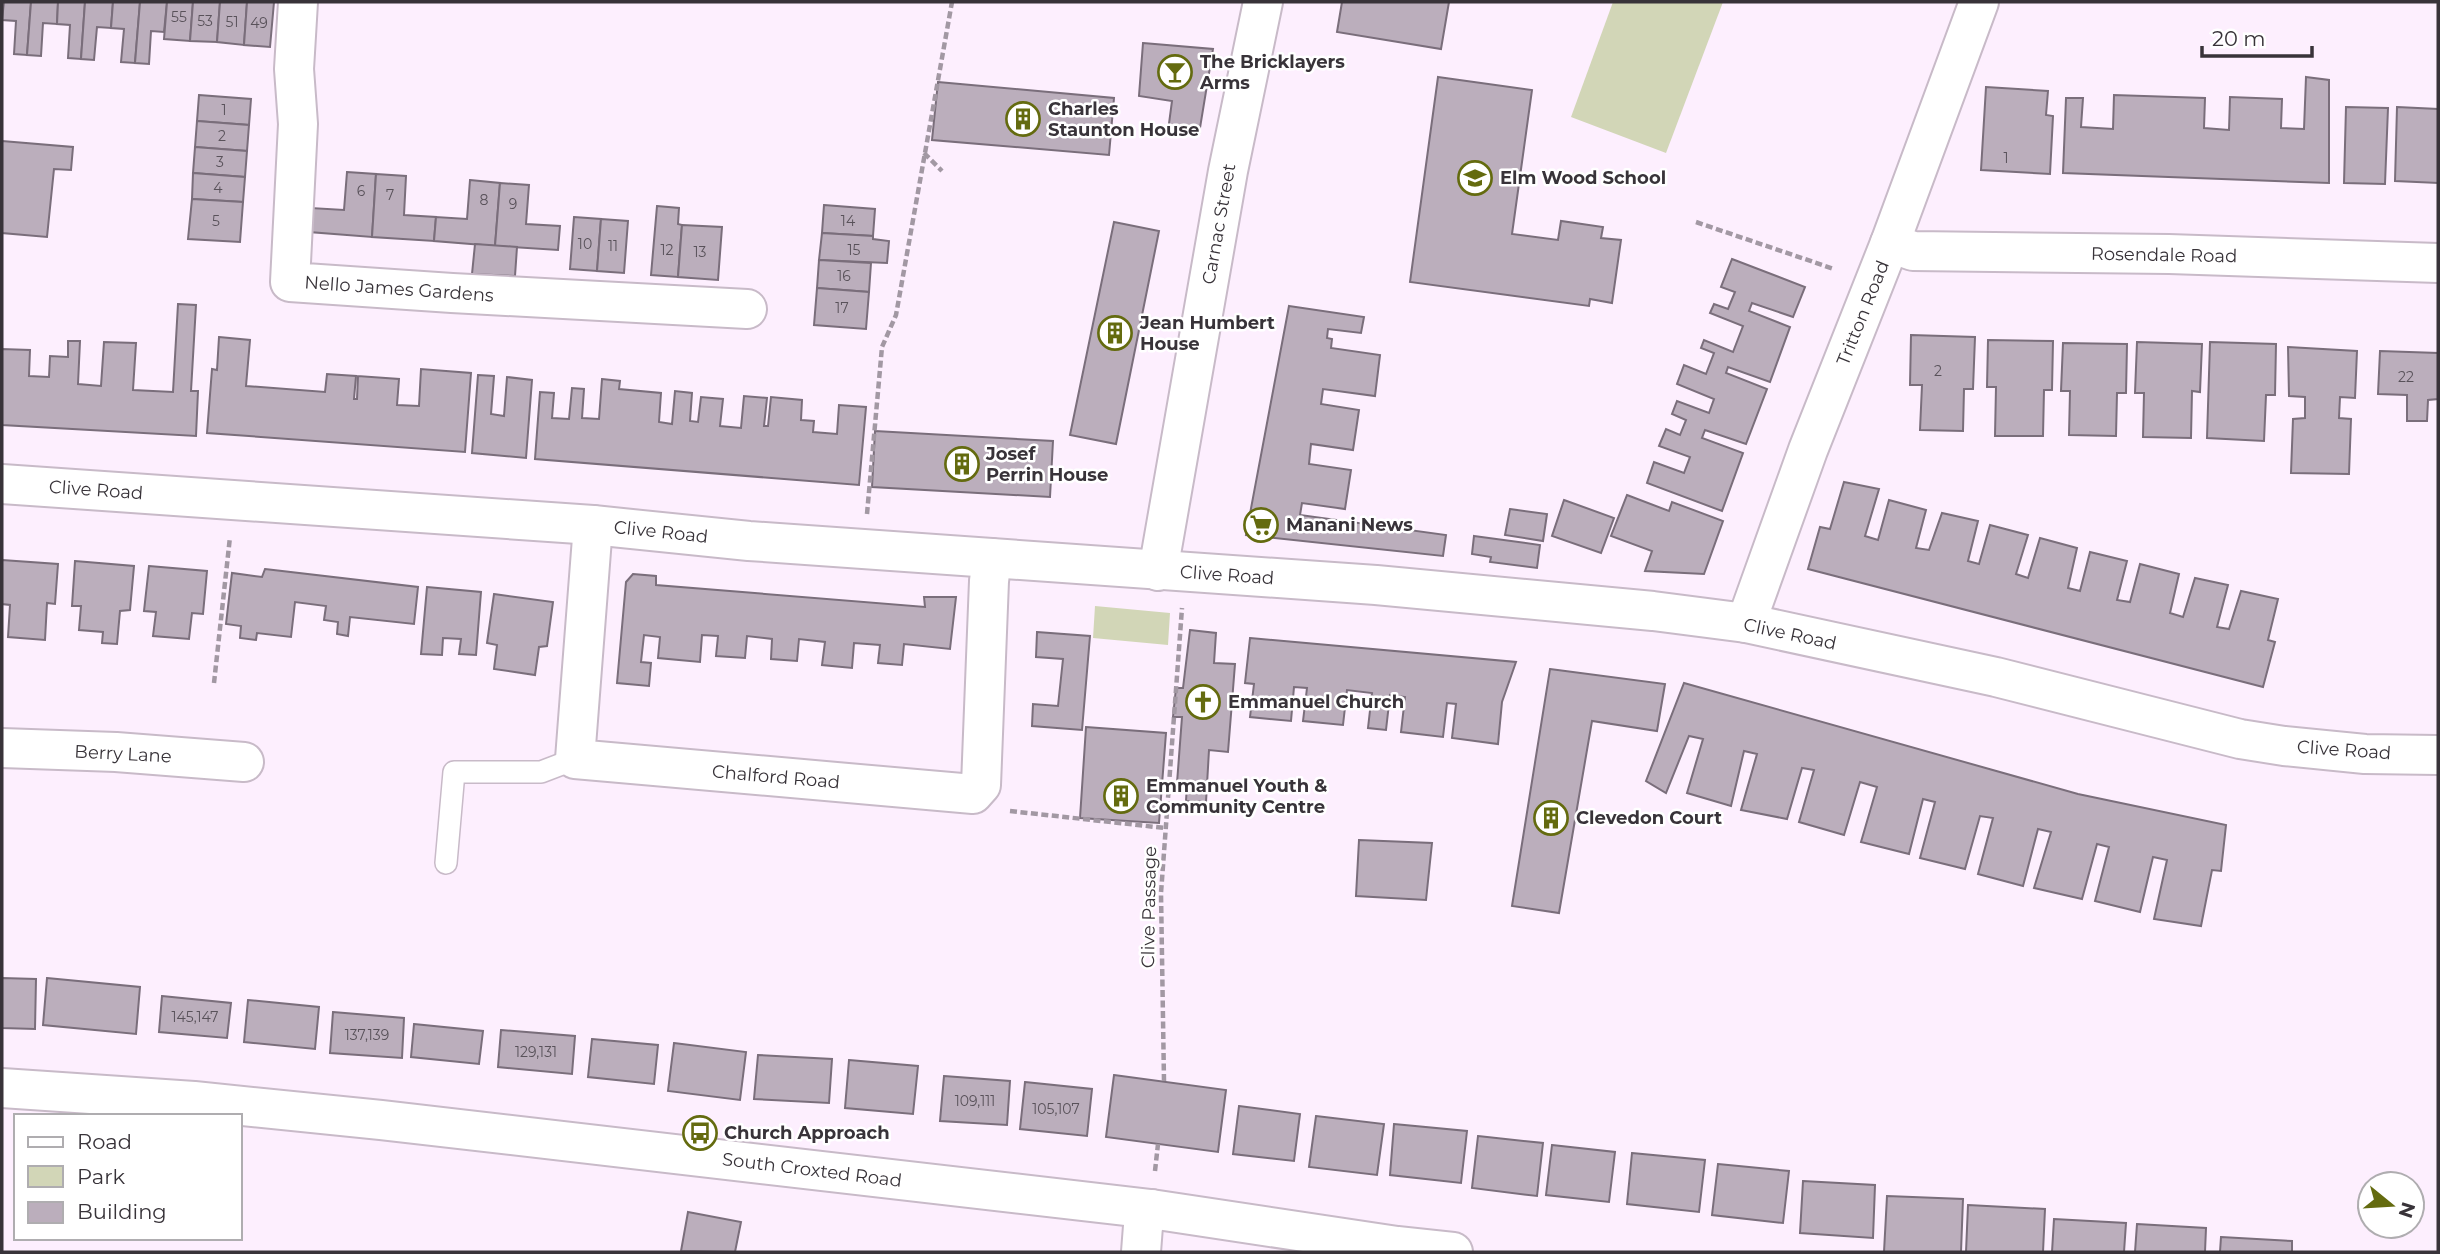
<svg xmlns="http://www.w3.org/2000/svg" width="2440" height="1254" font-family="Montserrat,sans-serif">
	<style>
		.green { fill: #d2d6b7 }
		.building { fill: #bbaebc; stroke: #7a6e7b; stroke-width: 2 }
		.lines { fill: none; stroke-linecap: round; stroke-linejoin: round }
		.lane-casing { stroke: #c8bac8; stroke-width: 24 }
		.street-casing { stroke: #c8bac8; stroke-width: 42 }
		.primary-casing { stroke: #c8bac8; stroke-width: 42 }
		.path { stroke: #a298a3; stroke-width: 4.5; stroke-dasharray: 7 3.5; stroke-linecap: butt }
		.lane { stroke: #fff; stroke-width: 21 }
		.street { stroke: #fff; stroke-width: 38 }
		.primary { stroke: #fff; stroke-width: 38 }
		.labels { text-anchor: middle; stroke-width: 5; stroke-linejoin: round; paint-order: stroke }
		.number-label { font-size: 14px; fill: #59525a }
		.poi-label { font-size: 18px; font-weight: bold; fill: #383339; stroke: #fff; text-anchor: start }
		.street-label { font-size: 18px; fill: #383339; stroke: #fff }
	</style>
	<rect width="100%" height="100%" fill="#fdeffe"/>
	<!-- green -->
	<g class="green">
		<polygon points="1613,2 1723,2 1666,153 1571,117"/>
		<polygon points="1095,606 1170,613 1168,645 1093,638"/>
	</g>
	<!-- building -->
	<g class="building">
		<polygon points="4,2 31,2 27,55 14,54 16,21 2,20"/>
		<polygon points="31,2 58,2 57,24 43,23 41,56 27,55"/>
		<polygon points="58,2 85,2 81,59 68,58 70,25 57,24"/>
		<polygon points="85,2 113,2 111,28 97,27 94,60 81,59"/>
		<polygon points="113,2 140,2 135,63 121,62 124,29 111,28"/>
		<polygon points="140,2 167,2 164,32 151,31 149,64 135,63"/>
		<polygon points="167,2 193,2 190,41 164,39"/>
		<polygon points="193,2 220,2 217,42 190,41"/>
		<polygon points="220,2 247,2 244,45 217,42"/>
		<polygon points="247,2 274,2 270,47 244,45"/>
		<polygon points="1342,2 1449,2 1441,49 1337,32"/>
		<polygon points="1143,43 1213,49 1199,134 1168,131 1172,101 1139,96"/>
		<polygon points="1438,77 1532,90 1512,234 1558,240 1561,221 1603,227 1601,238 1621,240 1612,303 1590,299 1589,306 1410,282"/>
		<polygon points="2306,77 2329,80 2329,183 2063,173 2066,98 2083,98 2081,127 2113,129 2114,95 2205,98 2204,128 2229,130 2230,97 2282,99 2281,128 2304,129"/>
		<polygon points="938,82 1114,98 1109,155 932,140"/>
		<polygon points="1986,87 2048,91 2046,115 2053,116 2050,174 1981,170"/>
		<polygon points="199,95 251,99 249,125 197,121"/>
		<polygon points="2346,107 2388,108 2385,184 2344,183"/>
		<polygon points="2397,107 2438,109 2438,183 2395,181"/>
		<polygon points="197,121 249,125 247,151 195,147"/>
		<polygon points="2,141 73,147 71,170 54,169 47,237 2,233"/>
		<polygon points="195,147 247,151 245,177 193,173"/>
		<polygon points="347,172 376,174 372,237 309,232 311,208 344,210"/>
		<polygon points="193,173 245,177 243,202 192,199"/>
		<polygon points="376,174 406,176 404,215 436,217 434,241 372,237"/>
		<polygon points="470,180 500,183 495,246 434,241 436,217 467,219"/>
		<polygon points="500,183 529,185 526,224 560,226 558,250 495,246"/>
		<polygon points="192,199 243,202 240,242 188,239"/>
		<polygon points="824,205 875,209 873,236 822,233"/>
		<polygon points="657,206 679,208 678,224 682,225 678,277 651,275"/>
		<polygon points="574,217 601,219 597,271 570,269"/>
		<polygon points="601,219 628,221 624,273 597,271"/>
		<polygon points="1114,222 1159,231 1116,444 1070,435"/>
		<polygon points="682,225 722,227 718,280 678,277"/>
		<polygon points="822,233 873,236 873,239 889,241 887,263 819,260"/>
		<polygon points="475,244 517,247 515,276 472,274"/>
		<polygon points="1732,259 1805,287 1793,317 1752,303 1749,311 1790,327 1770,382 1728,367 1726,373 1767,389 1746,444 1705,430 1702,438 1743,453 1722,511 1647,483 1654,462 1684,473 1690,457 1659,446 1666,429 1680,435 1686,420 1672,414 1677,401 1709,413 1714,399 1677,384 1684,365 1706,374 1714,353 1701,348 1704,340 1733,352 1743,326 1710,313 1714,304 1728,309 1735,292 1721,287"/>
		<polygon points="819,260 871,263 869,292 817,288"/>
		<polygon points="817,288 869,292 866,329 814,325"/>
		<polygon points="178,304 196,305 191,391 198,391 196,436 2,425 2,349 30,350 29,376 49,377 50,356 68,357 68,341 80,341 78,384 101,386 104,342 136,343 133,390 173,392"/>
		<polygon points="1289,306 1364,317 1361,333 1328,329 1327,338 1332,339 1331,348 1380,355 1375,396 1323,389 1321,404 1359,410 1353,450 1311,444 1309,464 1351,470 1345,509 1302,503 1300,515 1446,535 1443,556 1246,535"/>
		<polygon points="1911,335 1975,337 1973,389 1964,389 1963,431 1920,430 1922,385 1910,385"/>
		<polygon points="219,337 250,340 246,386 325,392 327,374 356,376 354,399 357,399 358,376 399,379 397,405 419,406 421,369 471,373 465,452 207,433 212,369 217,370"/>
		<polygon points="1988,340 2053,341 2052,390 2044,390 2043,436 1995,436 1996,387 1987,387"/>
		<polygon points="2137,342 2202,344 2200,392 2192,391 2191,438 2143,437 2144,393 2135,393"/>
		<polygon points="2210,342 2276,344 2275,395 2266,395 2264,441 2207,438"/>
		<polygon points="2063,343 2127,344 2126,393 2117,393 2116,436 2069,435 2070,391 2061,391"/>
		<polygon points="2288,347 2357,351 2355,398 2340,397 2339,418 2351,419 2349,474 2291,473 2293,419 2305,418 2305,397 2289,396"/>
		<polygon points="2380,351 2438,353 2438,399 2428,400 2427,421 2407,421 2407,395 2378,394"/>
		<polygon points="478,375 494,376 491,414 504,416 507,377 532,380 526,458 472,453"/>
		<polygon points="602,379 620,381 619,389 661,393 659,422 672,424 675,391 692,393 690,421 698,422 701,397 723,399 720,426 741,428 744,396 767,398 764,426 768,426 771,397 802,400 801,420 814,421 813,432 837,434 839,405 866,407 859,485 535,459 540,392 554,393 552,418 569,419 572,388 584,389 582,418 599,419"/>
		<polygon points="875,431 1053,441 1050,497 872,487"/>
		<polygon points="1844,482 1879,489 1865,536 1878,540 1889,500 1926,510 1916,548 1929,550 1942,513 1978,521 1968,561 1979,564 1990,525 2028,535 2016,574 2028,578 2040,538 2077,548 2068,588 2080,591 2090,552 2127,561 2117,600 2130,602 2140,564 2179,574 2170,613 2183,617 2195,578 2228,585 2217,627 2229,629 2241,591 2278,599 2268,640 2275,642 2263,687 1808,569 1820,527 1830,529"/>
		<polygon points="1627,495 1669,511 1672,502 1723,521 1704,574 1645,571 1652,551 1611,536"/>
		<polygon points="1564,500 1614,518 1601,553 1552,536"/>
		<polygon points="1510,509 1547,514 1543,541 1505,535"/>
		<polygon points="1474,536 1540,545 1537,568 1490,562 1491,557 1472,554"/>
		<polygon points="2,560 58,564 55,604 47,603 45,640 8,637 10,605 2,604"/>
		<polygon points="75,561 134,566 130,610 120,611 117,644 102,643 103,632 79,630 81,606 72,606"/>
		<polygon points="149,566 207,571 203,614 192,613 189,639 153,636 156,612 144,611"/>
		<polygon points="265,569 418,587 414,624 350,617 348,636 337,634 338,622 324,620 326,606 295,602 291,637 257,633 256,640 240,638 241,626 226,624 232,573 262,577"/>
		<polygon points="633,574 656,576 656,585 925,607 924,597 956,597 950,649 904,644 902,665 878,663 880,645 854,643 852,668 822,665 825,642 799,639 797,661 771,659 772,639 747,636 745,658 716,656 718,636 702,635 700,662 658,658 660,637 644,635 641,662 651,663 649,686 617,683 626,582"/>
		<polygon points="427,587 481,592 476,655 459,654 461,639 443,638 442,655 421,654"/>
		<polygon points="494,594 553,602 547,646 539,647 535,675 494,669 497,645 487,643"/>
		<polygon points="1190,630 1216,633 1214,663 1235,664 1228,752 1209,750 1206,802 1186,801 1187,784 1177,783 1182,717 1173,717 1176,688 1183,688"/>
		<polygon points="1037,632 1090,636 1082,730 1032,726 1033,704 1058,706 1063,659 1036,657"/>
		<polygon points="1250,638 1516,662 1502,702 1498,744 1452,738 1456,704 1447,703 1443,737 1401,732 1405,697 1390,695 1386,730 1368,728 1372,693 1347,690 1343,725 1303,721 1307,688 1294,687 1291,721 1250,717 1254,684 1245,683"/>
		<polygon points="1550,669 1665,684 1657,731 1592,721 1559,913 1512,906"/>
		<polygon points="1684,683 2078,794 2226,825 2221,871 2212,870 2201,926 2154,919 2167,860 2153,857 2140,912 2095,901 2109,847 2097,844 2082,899 2034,888 2051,832 2038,829 2023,886 1978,874 1993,818 1980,816 1965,869 1920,858 1935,802 1923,799 1909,854 1861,842 1877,787 1860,782 1844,835 1799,822 1814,770 1802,768 1787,819 1741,810 1757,754 1744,751 1731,806 1687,793 1703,739 1689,736 1666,793 1646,781"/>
		<polygon points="1086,727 1166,733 1159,823 1080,818"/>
		<polygon points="1359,840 1432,843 1426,900 1356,896"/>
		<polygon points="2,978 36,979 35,1029 2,1028"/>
		<polygon points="47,978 140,987 136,1034 43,1025"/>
		<polygon points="162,996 231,1003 227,1038 159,1032"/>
		<polygon points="248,1000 319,1007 315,1049 244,1042"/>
		<polygon points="333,1012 404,1018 402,1058 330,1053"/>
		<polygon points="414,1024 483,1031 479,1064 411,1057"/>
		<polygon points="501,1030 575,1036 572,1074 498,1067"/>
		<polygon points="592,1039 658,1045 654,1084 588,1077"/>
		<polygon points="674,1043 746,1052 740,1100 668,1091"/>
		<polygon points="758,1055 832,1059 829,1103 754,1099"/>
		<polygon points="849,1060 918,1066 913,1114 845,1108"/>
		<polygon points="1114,1075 1226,1090 1218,1152 1106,1137"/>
		<polygon points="944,1076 1010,1081 1007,1125 940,1121"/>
		<polygon points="1025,1082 1092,1089 1087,1136 1020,1129"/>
		<polygon points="1239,1106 1300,1114 1294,1161 1233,1154"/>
		<polygon points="1316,1116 1384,1124 1377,1175 1309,1167"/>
		<polygon points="1394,1124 1467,1131 1461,1183 1390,1175"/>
		<polygon points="1478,1136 1543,1143 1537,1196 1472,1188"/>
		<polygon points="1552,1145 1615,1152 1609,1202 1546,1195"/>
		<polygon points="1632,1153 1705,1160 1699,1212 1627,1204"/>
		<polygon points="1718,1164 1789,1171 1783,1223 1712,1215"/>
		<polygon points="1803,1181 1875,1185 1873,1238 1800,1233"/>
		<polygon points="1887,1196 1963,1199 1961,1252 1884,1252"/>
		<polygon points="1968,1205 2045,1209 2043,1252 1966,1252"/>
		<polygon points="688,1212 741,1222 735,1252 681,1251"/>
		<polygon points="2054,1219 2126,1223 2124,1252 2052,1252"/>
		<polygon points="2137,1224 2206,1228 2205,1252 2135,1252"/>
		<polygon points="2221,1237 2292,1241 2292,1252 2220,1252"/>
	</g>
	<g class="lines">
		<!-- lane casing -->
		<g class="lane-casing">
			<polyline id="lane" points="446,863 454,772 541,772 575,759"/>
		</g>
		<!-- street casing -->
		<g class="street-casing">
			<g id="street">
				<polyline points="298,2 294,69 298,124 290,282 452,293 747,309"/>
				<polyline points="1890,243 1913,251 2169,254 2438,263"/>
				<polyline points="2,484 593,525 749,541 1376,585 1653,611 1746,623 1996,677 2240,739 2284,746 2365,754 2438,755"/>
				<polyline points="593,525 575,759 973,794 981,785 989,581 992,558"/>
				<polyline points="1158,571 1228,171 1263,2"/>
				<polyline points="1746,623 1808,450 1890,243 1979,2"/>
				<polyline points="2,748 116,752 244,762"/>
				<polyline points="1141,1252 1143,1226 1151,1209"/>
			</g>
		</g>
		<!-- primary casing -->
		<g class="primary-casing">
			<polyline id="primary" points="2,1088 194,1101 381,1120 1151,1209 1397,1246 1453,1252"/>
		</g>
		<!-- path -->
		<g class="path">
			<polyline points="924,153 942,171"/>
			<polyline points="1696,222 1834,269"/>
			<polyline points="867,514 882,347 896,315 952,2"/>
			<polyline points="214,683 230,537"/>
			<polyline points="1010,811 1165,828"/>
			<polyline points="1164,1081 1161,893 1182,608"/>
			<polyline points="1155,1171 1158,1144"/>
		</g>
		<!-- lane -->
		<use href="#lane" class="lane"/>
		<!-- street -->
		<use href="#street" class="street"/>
		<!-- primary -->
		<use href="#primary" class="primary"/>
	</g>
	<!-- icons -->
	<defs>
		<g id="bar-ring" transform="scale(1.75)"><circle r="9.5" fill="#fff" stroke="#646b0f" stroke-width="1.5"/><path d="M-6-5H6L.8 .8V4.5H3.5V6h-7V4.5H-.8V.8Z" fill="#646b0f"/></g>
		<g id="building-ring" transform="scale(1.75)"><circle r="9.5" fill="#fff" stroke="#646b0f" stroke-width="1.5"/><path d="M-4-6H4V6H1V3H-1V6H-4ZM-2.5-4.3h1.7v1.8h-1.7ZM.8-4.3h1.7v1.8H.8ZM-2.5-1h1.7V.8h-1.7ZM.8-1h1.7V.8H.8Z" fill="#646b0f"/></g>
		<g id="school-ring" transform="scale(1.75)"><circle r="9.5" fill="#fff" stroke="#646b0f" stroke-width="1.5"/><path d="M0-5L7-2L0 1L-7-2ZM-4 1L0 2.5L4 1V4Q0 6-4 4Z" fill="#646b0f"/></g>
		<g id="supermarket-ring" transform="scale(1.75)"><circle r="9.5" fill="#fff" stroke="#646b0f" stroke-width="1.5"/><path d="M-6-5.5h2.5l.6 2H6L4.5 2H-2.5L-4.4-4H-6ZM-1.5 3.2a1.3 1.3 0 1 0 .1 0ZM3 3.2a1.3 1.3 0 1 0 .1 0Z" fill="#646b0f"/></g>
		<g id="church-ring" transform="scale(1.75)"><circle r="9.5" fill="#fff" stroke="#646b0f" stroke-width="1.5"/><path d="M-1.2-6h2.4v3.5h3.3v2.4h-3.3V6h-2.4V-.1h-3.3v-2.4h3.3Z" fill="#646b0f"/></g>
		<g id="bus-ring" transform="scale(1.75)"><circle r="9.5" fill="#fff" stroke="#646b0f" stroke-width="1.5"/><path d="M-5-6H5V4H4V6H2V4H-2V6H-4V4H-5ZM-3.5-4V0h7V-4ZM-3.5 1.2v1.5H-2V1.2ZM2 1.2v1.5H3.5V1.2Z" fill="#646b0f"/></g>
	</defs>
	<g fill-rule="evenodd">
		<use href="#bar-ring" x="1175" y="72"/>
		<use href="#building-ring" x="1023" y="119"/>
		<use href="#school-ring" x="1475" y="178"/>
		<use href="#building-ring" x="1115" y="333"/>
		<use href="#building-ring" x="962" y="464"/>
		<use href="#supermarket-ring" x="1261" y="525"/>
		<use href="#church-ring" x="1203" y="702"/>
		<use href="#building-ring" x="1121" y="796"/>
		<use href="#building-ring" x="1551" y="818"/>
		<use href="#bus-ring" x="700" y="1133"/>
	</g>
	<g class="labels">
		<!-- number labels -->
		<g class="number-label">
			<text x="179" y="22">55</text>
			<text x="205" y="26">53</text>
			<text x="232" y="27">51</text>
			<text x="259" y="28">49</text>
			<text x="224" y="115">1</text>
			<text x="222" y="141">2</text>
			<text x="2006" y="163">1</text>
			<text x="220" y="167">3</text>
			<text x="218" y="193">4</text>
			<text x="361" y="196">6</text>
			<text x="390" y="200">7</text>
			<text x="484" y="205">8</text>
			<text x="513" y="209">9</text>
			<text x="216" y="226">5</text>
			<text x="848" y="226">14</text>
			<text x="585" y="249">10</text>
			<text x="613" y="251">11</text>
			<text x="667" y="255">12</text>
			<text x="854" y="255">15</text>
			<text x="700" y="257">13</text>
			<text x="844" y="281">16</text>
			<text x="842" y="313">17</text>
			<text x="1938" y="376">2</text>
			<text x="2406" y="382">22</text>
			<text x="195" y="1022">145,147</text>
			<text x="367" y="1040">137,139</text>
			<text x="536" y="1057">129,131</text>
			<text x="975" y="1106">109,111</text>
			<text x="1056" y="1114">105,107</text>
		</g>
		<!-- poi labels -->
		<g class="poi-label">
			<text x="1200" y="68">The Bricklayers<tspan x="1200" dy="21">Arms</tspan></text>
			<text x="1048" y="115">Charles<tspan x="1048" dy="21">Staunton House</tspan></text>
			<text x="1500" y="184">Elm Wood School</text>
			<text x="1140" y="329">Jean Humbert<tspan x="1140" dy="21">House</tspan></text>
			<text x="986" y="460">Josef<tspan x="986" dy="21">Perrin House</tspan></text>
			<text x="1286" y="531">Manani News</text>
			<text x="1228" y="708">Emmanuel Church</text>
			<text x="1146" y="792">Emmanuel Youth &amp;<tspan x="1146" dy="21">Community Centre</tspan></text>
			<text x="1576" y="824">Clevedon Court</text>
			<text x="724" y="1139">Church Approach</text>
		</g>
		<!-- street labels -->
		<g class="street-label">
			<text transform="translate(1219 224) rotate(-80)" y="6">Carnac Street</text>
			<text transform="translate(2164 255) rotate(1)" y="6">Rosendale Road</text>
			<text transform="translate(399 289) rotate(4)" y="6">Nello James Gardens</text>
			<text transform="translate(1863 313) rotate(-68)" y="6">Tritton Road</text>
			<text transform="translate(96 490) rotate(4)" y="6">Clive Road</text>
			<text transform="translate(661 532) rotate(6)" y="6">Clive Road</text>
			<text transform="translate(1227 575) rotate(4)" y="6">Clive Road</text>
			<text transform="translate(1790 634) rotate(12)" y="6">Clive Road</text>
			<text transform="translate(2344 750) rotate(4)" y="6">Clive Road</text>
			<text transform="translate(123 754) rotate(3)" y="6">Berry Lane</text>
			<text transform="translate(776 777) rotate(5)" y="6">Chalford Road</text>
			<text transform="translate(1149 907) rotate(-89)" y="6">Clive Passage</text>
			<text transform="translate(812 1170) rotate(7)" y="6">South Croxted Road</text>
		</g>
	</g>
	<!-- border -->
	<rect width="2440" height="1254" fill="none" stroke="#383339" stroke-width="7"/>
	<!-- legend -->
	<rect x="14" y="1114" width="228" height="126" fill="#ffffff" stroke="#afadb0" stroke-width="2"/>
	<rect x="28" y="1137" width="35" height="10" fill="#ffffff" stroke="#afadb0" stroke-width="2"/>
	<text x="77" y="1149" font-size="21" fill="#383339">Road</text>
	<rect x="28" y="1166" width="35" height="21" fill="#d2d6b7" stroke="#afadb0" stroke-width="2"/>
	<text x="77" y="1184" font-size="21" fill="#383339">Park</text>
	<rect x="28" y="1202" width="35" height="21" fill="#bbaebc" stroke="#afadb0" stroke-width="2"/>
	<text x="77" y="1219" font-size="21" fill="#383339">Building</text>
	<!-- north arrow -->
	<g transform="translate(2391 1205) rotate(108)"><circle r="33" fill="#ffffff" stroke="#afadb0" stroke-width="2"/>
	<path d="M0-5L12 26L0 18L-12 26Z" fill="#646b0f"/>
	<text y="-10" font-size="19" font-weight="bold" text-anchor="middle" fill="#383339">N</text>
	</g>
	<!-- scale -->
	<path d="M2202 46v10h110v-10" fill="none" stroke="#383339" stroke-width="3.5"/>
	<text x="2212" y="46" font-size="21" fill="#383339" stroke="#ffffff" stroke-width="5" paint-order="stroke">20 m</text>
</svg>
